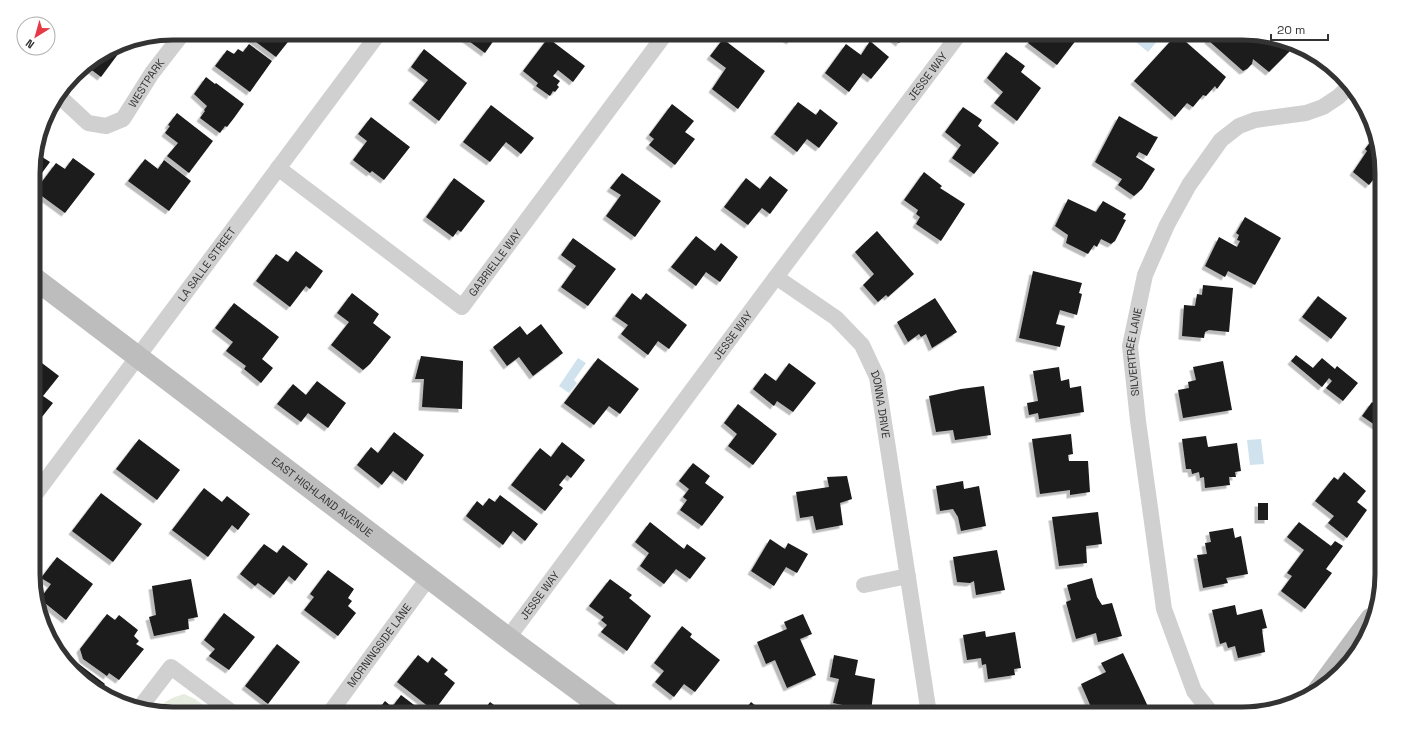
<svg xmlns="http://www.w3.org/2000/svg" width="1415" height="747" font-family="'Space Grotesk',sans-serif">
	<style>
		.green { fill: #e6ecdf }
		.water { fill: #cfe2ee }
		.building { fill: #1a1a1a; filter: url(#shadow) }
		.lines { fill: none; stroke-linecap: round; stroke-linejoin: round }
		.street { stroke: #d0d0d0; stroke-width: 16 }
		.secondary { stroke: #bdbdbd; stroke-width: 22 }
		.labels { text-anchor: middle; stroke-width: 4; stroke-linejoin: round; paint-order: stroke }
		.street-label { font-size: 11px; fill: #333; stroke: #fff }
		.rim { fill: none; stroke: #333; stroke-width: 5 }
	</style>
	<defs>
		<filter id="shadow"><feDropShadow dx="-3.5" dy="3.5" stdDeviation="0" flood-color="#0004"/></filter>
	</defs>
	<rect width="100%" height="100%" fill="#fff"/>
	<!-- green -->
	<path class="green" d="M184,694l11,5 20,15h-42l-16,-4c6,-9 17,-13 27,-16z"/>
	<!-- water -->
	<g class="water">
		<polygon points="1144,33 1164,33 1148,52 1136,42"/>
		<polygon points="578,358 586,363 574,380 577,383 569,393 559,386"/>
		<polygon points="1261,439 1264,464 1250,465 1247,440"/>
	</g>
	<!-- building -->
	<g class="building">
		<polygon points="250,33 295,33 276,57 248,36"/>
		<polygon points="458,33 499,33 485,53"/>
		<polygon points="778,33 796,33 790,41"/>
		<polygon points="887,33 907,33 899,43"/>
		<polygon points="1037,33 1077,33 1080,35 1057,65 1028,43"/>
		<polygon points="1212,33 1242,33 1279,42 1290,51 1269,72 1253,59 1252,64 1247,69 1243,71 1208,40"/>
		<polygon points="1177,34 1226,77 1217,89 1215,86 1206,96 1203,95 1193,107 1187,103 1175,117 1134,81"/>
		<polygon points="548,38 585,66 573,82 558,70 553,76 560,81 557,85 559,87 555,92 553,91 550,96 536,86 538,83 523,71"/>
		<polygon points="723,39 765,71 738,109 712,89 726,68 710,56"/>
		<polygon points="870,41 889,57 871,79 863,73 849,92 825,73 846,44 861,55"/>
		<polygon points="127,42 101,77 85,65 120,44"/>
		<polygon points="249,44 272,61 250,92 215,66 227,50 234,54 238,49 243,52"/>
		<polygon points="424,49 467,83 439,121 412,100 428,80 411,67"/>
		<polygon points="1006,52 1025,66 1021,72 1041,88 1017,121 994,103 1003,92 987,78"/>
		<polygon points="206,77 215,84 216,83 244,104 234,118 227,127 225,126 220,133 200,118 205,111 204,110 207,106 194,94"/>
		<polygon points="798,102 816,115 820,109 838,123 819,148 807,139 797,152 774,134"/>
		<polygon points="672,104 694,121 685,132 695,139 675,165 649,145 654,139 649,135"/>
		<polygon points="491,105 534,138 521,154 506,142 490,162 463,142"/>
		<polygon points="963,107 982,120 978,126 999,143 974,174 952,158 961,145 945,132"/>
		<polygon points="177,113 213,141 189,173 167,156 178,143 165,133 170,126 168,125"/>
		<polygon points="1119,116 1154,136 1158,137 1147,156 1139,152 1136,157 1155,169 1142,189 1134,196 1118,185 1122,179 1095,162"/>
		<polygon points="371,117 410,147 384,180 372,171 370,173 353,160 367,141 358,134"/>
		<polygon points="41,135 46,139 37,151"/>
		<polygon points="1374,137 1381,155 1381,178 1377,175 1369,185 1353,172 1367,151 1365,149"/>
		<polygon points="36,153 50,162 33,185 33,164"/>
		<polygon points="73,158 95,174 65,213 35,191 56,163 65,169"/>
		<polygon points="145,159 158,169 164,160 191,181 169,211 128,181"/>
		<polygon points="924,172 942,186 940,188 965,204 941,241 916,224 920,217 916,214 918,210 904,200"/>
		<polygon points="622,173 661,201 635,237 606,216 621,195 610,188"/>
		<polygon points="770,176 788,190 770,214 762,208 748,225 724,207 746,178 760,189"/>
		<polygon points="454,178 485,201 461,232 458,230 453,237 426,217"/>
		<polygon points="1068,199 1096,212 1103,201 1126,214 1123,219 1126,220 1115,241 1111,244 1101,239 1097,247 1094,245 1088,254 1066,243 1068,235 1055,226"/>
		<polygon points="1245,217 1281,238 1255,285 1228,271 1225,277 1205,266 1219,237 1237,247 1240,241 1237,240 1239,235 1236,233"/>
		<polygon points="877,231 914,274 888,297 886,295 878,302 863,285 874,274 855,252"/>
		<polygon points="696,236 715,251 721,243 738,257 720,282 706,272 696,286 671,267"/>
		<polygon points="573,238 616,269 588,306 561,287 576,266 561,255"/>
		<polygon points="296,251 323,271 310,289 306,286 290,307 256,281 276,254 288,262"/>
		<polygon points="1033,271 1082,283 1079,293 1082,294 1077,315 1060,310 1056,324 1065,326 1060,347 1019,338"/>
		<polygon points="1203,285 1233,288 1229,332 1209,330 1205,332 1204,338 1182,336 1184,305 1195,306 1197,294 1202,295"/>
		<polygon points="352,293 379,314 373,323 391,337 370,364 363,370 331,345 349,322 337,313"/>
		<polygon points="632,293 641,300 646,293 687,325 669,349 658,341 648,355 621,334 628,325 615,316"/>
		<polygon points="1318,296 1347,318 1331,339 1302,317"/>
		<polygon points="935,298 957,332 932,348 926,334 921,337 919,334 908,342 897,322"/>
		<polygon points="234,303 279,337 262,359 273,368 261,383 244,369 246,366 226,351 233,342 215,328"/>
		<polygon points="541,324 563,353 533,376 519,357 507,366 493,347 520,326 527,335"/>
		<polygon points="1296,355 1313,368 1322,358 1335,369 1337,366 1358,383 1343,401 1326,388 1332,381 1329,378 1322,387 1291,361"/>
		<polygon points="421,356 463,361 462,409 422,407 424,379 415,379"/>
		<polygon points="34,357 59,376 43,396 53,403 34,427"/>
		<polygon points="598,358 639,389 620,414 609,406 594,425 564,403"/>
		<polygon points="1223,361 1232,410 1183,418 1178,390 1189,388 1188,382 1196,380 1193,367"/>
		<polygon points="789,363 816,383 793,412 777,401 774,406 753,389 765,373 776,381"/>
		<polygon points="1059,367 1061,381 1069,379 1070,388 1081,386 1084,412 1039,419 1038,413 1029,415 1027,403 1038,401 1033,371"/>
		<polygon points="317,381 346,403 328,428 308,413 301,422 277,404 293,384 306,395"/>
		<polygon points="984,386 991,435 955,440 953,430 936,432 929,396 961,389"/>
		<polygon points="1372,402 1382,408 1382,430 1362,416"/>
		<polygon points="738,404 777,434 753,465 728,446 737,434 724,423"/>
		<polygon points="394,432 424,455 406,481 393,471 382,485 357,465 371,447 378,453"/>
		<polygon points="1071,434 1073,454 1068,455 1069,461 1088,461 1090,492 1070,495 1070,490 1040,494 1032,439"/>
		<polygon points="1206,436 1208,447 1237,443 1241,471 1235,472 1236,477 1229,477 1230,485 1205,488 1204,477 1200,478 1199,472 1192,474 1191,469 1186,469 1182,439"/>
		<polygon points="139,439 180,470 157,500 116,469"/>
		<polygon points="562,442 585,460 571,478 567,475 559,485 563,488 545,511 511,485 540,448 551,457"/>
		<polygon points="693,463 710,476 705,483 724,497 702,526 680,510 687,500 683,497 689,489 679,481"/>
		<polygon points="1344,472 1366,491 1357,502 1367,510 1347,538 1328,523 1334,516 1315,501 1334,477 1338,480"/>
		<polygon points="847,476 852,499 840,503 843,525 816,530 813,516 800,518 796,492 829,487 827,477"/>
		<polygon points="963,481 964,489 979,486 986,526 961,531 958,517 953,509 940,511 936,486"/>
		<polygon points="204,488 222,502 227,496 250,514 238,530 232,525 208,557 172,530"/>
		<polygon points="101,493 142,524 113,562 72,531"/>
		<polygon points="500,495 538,524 525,541 513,531 503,545 466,516 477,501 483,506 489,498 495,502"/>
		<rect x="1258" y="503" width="10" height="17"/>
		<polygon points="1098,512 1102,544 1086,546 1087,563 1059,566 1052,517"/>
		<polygon points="650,522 684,549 687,544 706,558 690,579 676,569 664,584 640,566 649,553 635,542"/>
		<polygon points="1299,522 1331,546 1335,541 1343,546 1326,569 1332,573 1305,609 1281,591 1292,576 1287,573 1304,550 1287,537"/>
		<polygon points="1233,528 1235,538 1241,536 1248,574 1226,578 1228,583 1203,588 1197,555 1207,554 1205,543 1211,542 1209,532"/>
		<polygon points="770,539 785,549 788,543 808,554 797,573 786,567 774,586 751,571"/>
		<polygon points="264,544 277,553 283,545 308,564 295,581 289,576 274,595 258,583 255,586 240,574"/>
		<polygon points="997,550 1005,590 976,595 974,581 970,583 957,582 953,557"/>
		<polygon points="57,557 93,584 66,620 40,599 51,584 41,578"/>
		<polygon points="328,570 354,589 348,598 352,601 348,606 356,613 338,636 304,610 314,597 310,594"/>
		<polygon points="1092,578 1097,597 1102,605 1112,603 1122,636 1098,642 1096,633 1076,639 1066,602 1071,600 1067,585"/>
		<polygon points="191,579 198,617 188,619 189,629 154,636 149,617 156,615 152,586"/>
		<polygon points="610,579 632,595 629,598 651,616 627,651 601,632 607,625 601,620 604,617 589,606"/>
		<polygon points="1235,605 1237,615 1262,609 1267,628 1262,629 1265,652 1238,658 1235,646 1228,648 1226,642 1220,644 1212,610"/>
		<polygon points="224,613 255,637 229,670 209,656 215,649 204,640"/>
		<polygon points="107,614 115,620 119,615 138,630 134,636 139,641 136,644 144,649 119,680 109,673 107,676 83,659 80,649"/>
		<polygon points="803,614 812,634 800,639 816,675 787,688 775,660 766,664 757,642 787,629 784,622"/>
		<polygon points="682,626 692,634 690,637 720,660 695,692 684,684 674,697 655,682 664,671 654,663"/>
		<polygon points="985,631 986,637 1015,632 1021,668 1014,669 1015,675 988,679 986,664 982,665 981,658 967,660 963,635"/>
		<polygon points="277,644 300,662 268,704 245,686"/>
		<polygon points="1123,653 1151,713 1094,714 1081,684 1106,672 1101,663"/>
		<polygon points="418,655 428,663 432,657 448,670 444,674 455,683 434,711 397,682"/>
		<polygon points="834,655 858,660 855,675 875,679 871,711 833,703 839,679 830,677"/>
		<polygon points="75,661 105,684 102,688 112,695 110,698 71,666"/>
		<polygon points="401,695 426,714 375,714 385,701 392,707"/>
		<polygon points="490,702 506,714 481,714"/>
		<polygon points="751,702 766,714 742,714"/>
		<polygon points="1021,708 1022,714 975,714 974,712"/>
	</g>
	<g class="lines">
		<!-- street -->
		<g class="street">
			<path id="s1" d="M59,96l29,27 18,3 17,-7 29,-46 31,-40"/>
			<path id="s2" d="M278,168l184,139 204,-274"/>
			<path id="s3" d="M776,277l60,41 26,27 15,32 52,337"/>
			<path id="s4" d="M34,496c116,-154 229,-309 345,-463"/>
			<polyline points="864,585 908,576"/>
			<path id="s5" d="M508,638l268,-361 184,-244"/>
			<polyline points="141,706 171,667 234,714"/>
			<path id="s6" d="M329,714l100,-137"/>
			<path id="s7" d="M1212,714l-18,-23 -30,-82 -26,-188 -8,-75 15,-71 22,-50 22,-40 32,-45 18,-14 16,-6 51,-7 17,-6 15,-10 11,-10"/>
		</g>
		<!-- secondary -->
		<g class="secondary">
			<path id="s8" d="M34,278l474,360 103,76"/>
			<polyline points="1318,691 1371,619"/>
		</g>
	</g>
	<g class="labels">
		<!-- street labels -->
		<g class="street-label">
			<text dy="4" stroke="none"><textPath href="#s5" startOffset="701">JESSE WAY</textPath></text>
			<text dy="4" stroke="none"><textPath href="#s1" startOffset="119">WESTPARK</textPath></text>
			<text dy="4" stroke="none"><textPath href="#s2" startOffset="286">GABRIELLE WAY</textPath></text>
			<text dy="4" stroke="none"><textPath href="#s4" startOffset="289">LA SALLE STREET</textPath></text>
			<text dy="4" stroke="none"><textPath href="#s5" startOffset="377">JESSE WAY</textPath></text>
			<text dy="4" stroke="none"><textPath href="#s7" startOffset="376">SILVERTREE LANE</textPath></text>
			<text dy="4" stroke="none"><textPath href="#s3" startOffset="173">DONNA DRIVE</textPath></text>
			<text dy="4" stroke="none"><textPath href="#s8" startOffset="362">EAST HIGHLAND AVENUE</textPath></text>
			<text dy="4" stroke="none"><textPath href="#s5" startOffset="53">JESSE WAY</textPath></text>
			<text dy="4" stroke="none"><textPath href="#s6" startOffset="85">MORNINGSIDE LANE</textPath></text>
		</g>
	</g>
	<!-- crop -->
	<path d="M0 0H1415V747H0ZM173 40H1242A133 133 0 0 1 1375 173V574A133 133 0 0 1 1242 707H173A133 133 0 0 1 40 574V173A133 133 0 0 1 173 40Z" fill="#fff" fill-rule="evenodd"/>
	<path class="rim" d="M173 40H1242A133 133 0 0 1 1375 173V574A133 133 0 0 1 1242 707H173A133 133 0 0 1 40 574V173A133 133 0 0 1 173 40Z"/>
	<!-- north arrow -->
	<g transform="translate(36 36) rotate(217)"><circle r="19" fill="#ffffff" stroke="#adadad"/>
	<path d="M0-3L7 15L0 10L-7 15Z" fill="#e63946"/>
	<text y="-6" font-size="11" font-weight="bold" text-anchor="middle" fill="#333333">N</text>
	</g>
	<!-- scale -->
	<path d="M1271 34v6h57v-6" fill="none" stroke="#333333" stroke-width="2"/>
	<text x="1277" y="34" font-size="12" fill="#333333" stroke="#ffffff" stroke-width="3" paint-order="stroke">20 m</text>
</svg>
